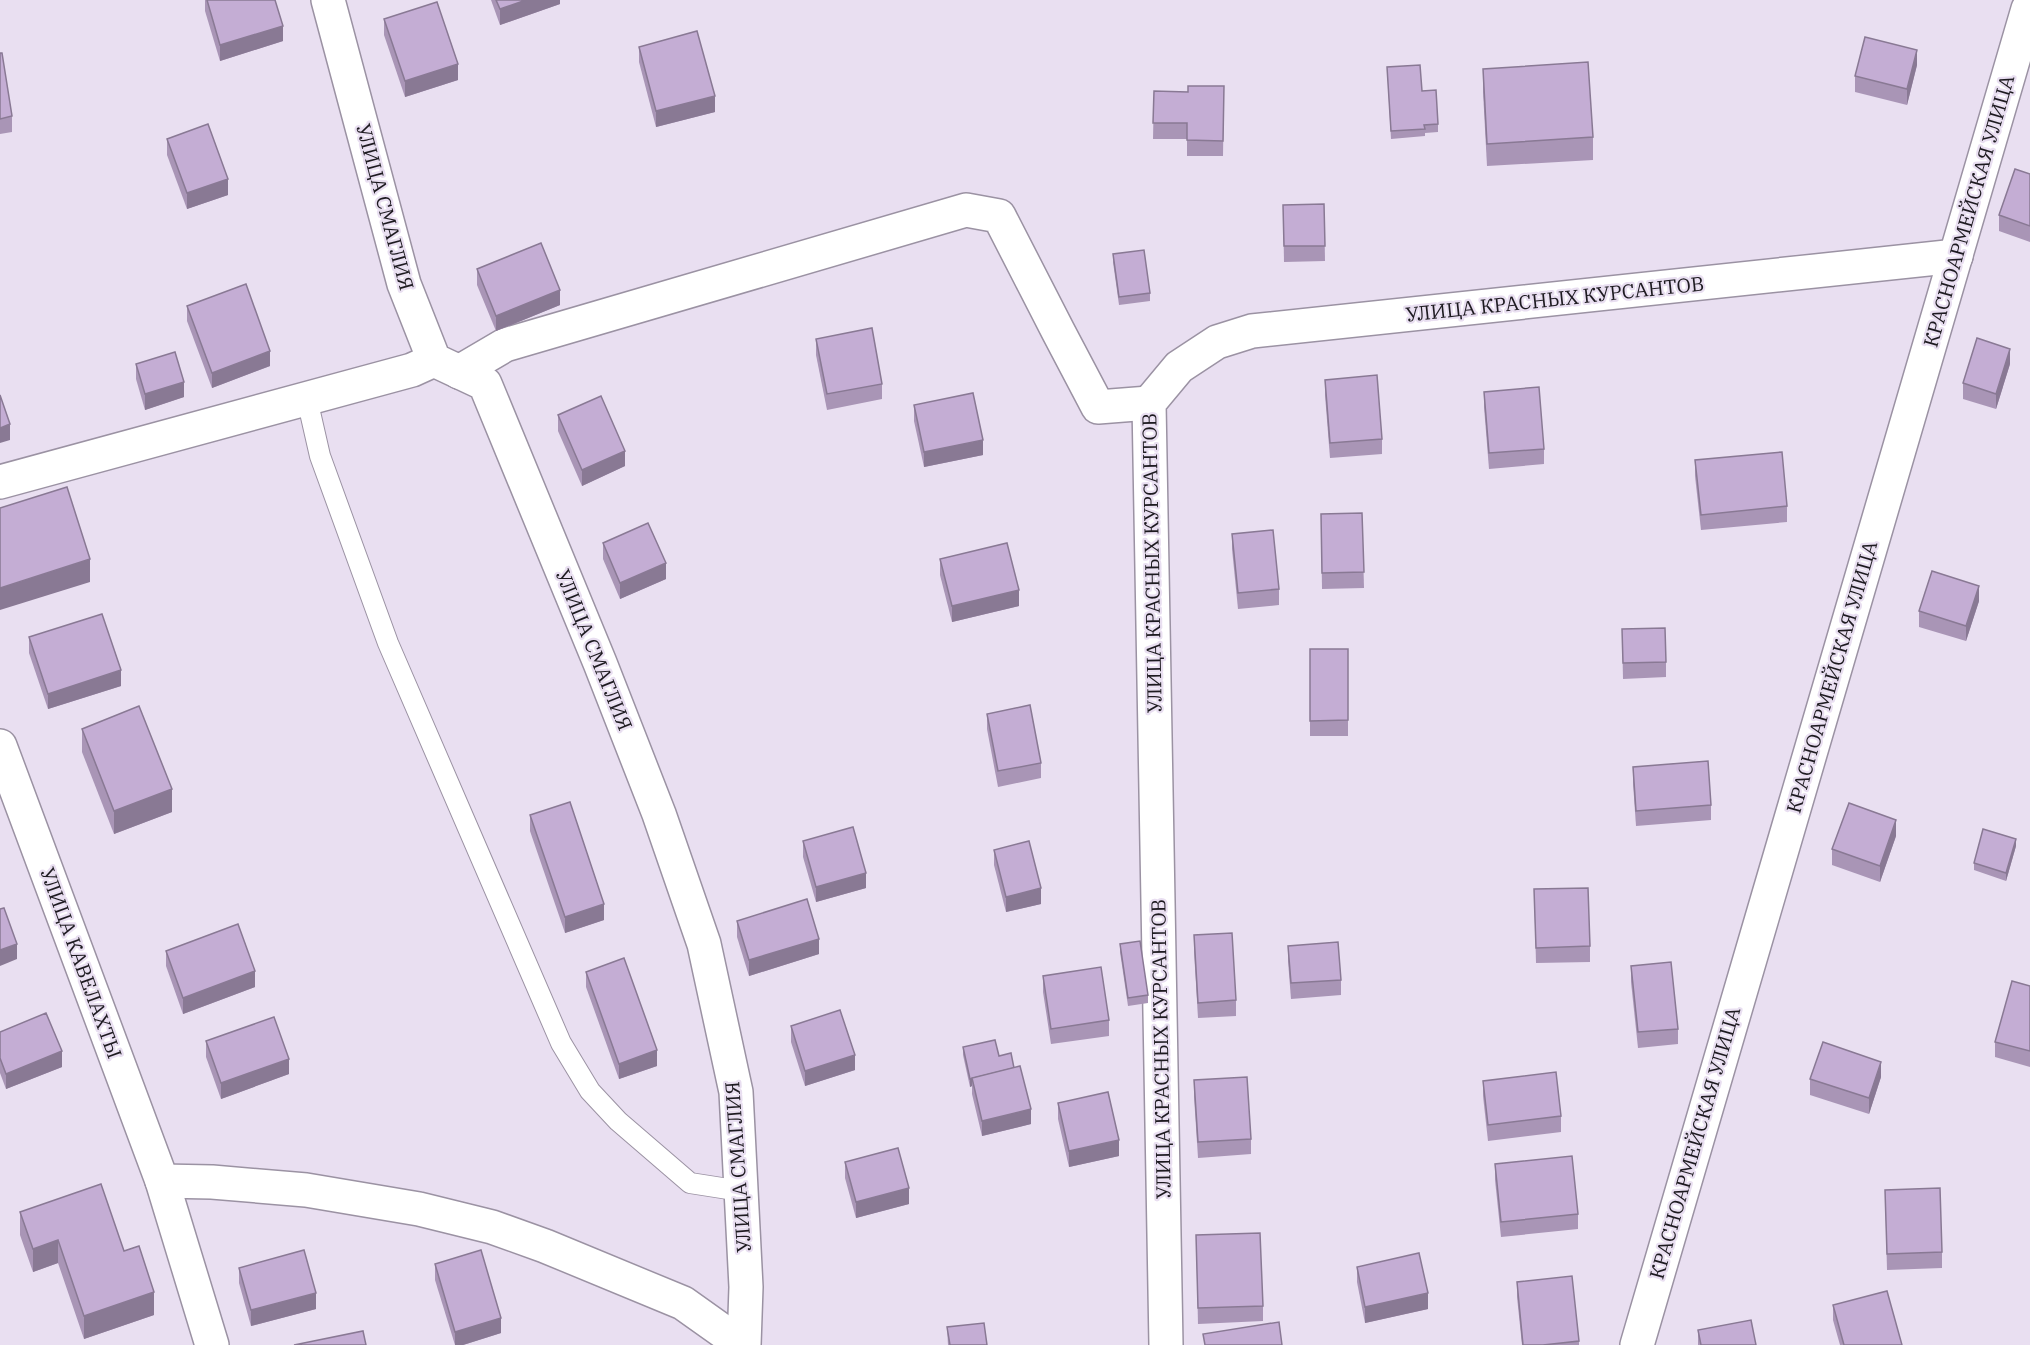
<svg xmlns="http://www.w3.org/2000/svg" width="2030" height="1345" font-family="'IBM Plex Serif',serif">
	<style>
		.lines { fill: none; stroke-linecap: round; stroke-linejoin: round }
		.service-casing { stroke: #9b92a3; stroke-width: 22 }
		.minor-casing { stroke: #9b92a3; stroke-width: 36 }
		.tertiary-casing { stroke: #9b92a3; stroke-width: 36 }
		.service { stroke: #fff; stroke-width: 20 }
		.minor { stroke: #fff; stroke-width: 33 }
		.tertiary { stroke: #fff; stroke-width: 33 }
		.wall { fill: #a995b6 }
		.shaded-wall { fill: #897994 }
		.building { fill: #c4add4; stroke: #897994; stroke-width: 1.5 }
		.labels { text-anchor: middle; stroke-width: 4.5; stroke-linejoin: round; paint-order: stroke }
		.street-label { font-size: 20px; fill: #1d1a20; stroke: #e9dff1 }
	</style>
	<rect width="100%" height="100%" fill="#e9dff1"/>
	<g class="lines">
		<!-- service casing -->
		<g class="service-casing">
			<polyline id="service" points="307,399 320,456 388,643 561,1043 590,1091 618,1121 690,1183 741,1191"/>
		</g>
		<!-- minor casing -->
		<g class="minor-casing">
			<g id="minor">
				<polyline points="328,0 404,284 434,360 485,384 600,663 659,814 704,944 736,1092 746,1287 744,1345"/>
				<polyline points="459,372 505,345 966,210 999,216 1058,331 1098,407 1149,403"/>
				<polyline points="0,482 412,370 434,360"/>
				<polyline points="162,1181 212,1345"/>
				<polyline points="1166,1345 1149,403 1179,367 1217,342 1252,331 1956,256"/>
				<polyline points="1637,1345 2028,9"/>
			</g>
		</g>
		<!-- tertiary casing -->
		<g class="tertiary-casing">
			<polyline id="tertiary" points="0,746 162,1181 212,1182 306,1190 419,1209 492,1227 545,1246 683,1303 742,1345"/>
		</g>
		<!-- service -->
		<use href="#service" class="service"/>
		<!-- minor -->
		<use href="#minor" class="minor"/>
		<!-- tertiary -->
		<use href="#tertiary" class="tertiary"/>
	</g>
	<!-- wall -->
	<g class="wall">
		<polygon points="205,0 275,0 283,41 220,61 205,11"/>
		<polygon points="491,0 560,0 560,4 500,25"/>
		<polygon points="384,19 458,80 405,97 384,35"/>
		<polygon points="639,47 715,112 656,127 639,62"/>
		<polygon points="0,53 12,116 12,132 0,134"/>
		<polygon points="1917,65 1907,105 1855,92 1855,76"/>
		<polygon points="1387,67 1422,91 1438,124 1438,132 1425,133 1425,136 1391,139"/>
		<polygon points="1483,69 1593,137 1593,160 1487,166 1483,92"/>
		<polygon points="1224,86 1223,156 1187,156 1187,139 1153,139 1154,91 1188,92"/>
		<polygon points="167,139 228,195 187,209 167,155"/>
		<polygon points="2030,174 2030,242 1999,231 1999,215"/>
		<polygon points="1324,204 1325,261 1284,262 1283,205"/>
		<polygon points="1113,254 1150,293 1150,301 1119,305 1113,262"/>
		<polygon points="477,269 560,305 496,331 477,285"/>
		<polygon points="187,306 270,366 212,388 187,321"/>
		<polygon points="816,339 882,384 882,399 827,410 816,355"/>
		<polygon points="136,364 184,397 145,410 136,379"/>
		<polygon points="2010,364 1996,409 1963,399 1963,383"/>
		<polygon points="1325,380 1382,439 1382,454 1330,458 1325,395"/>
		<polygon points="1484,392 1544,449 1544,464 1489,469 1484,407"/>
		<polygon points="914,405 983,455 924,467 914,421"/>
		<polygon points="558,415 625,466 582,486 558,431"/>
		<polygon points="1695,460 1787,506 1787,522 1701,530 1695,476"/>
		<polygon points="1362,513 1364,588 1322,589 1321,514"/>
		<polygon points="1232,534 1279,589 1279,605 1238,609 1232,549"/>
		<polygon points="603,543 666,579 620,599 603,559"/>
		<polygon points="940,559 1019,606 952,622 940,575"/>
		<polygon points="1979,601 1966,641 1919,627 1919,611"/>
		<polygon points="1622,629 1666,662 1666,677 1623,679"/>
		<polygon points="29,637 121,686 48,709 29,653"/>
		<rect x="1310" y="649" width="38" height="87"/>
		<polygon points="987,714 1041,763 1041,778 998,787 987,729"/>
		<polygon points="82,729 172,812 114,834 82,752"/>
		<polygon points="1633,767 1711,805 1711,820 1636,826 1633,783"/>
		<polygon points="530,815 604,920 565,933 530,831"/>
		<polygon points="1896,836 1880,882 1832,865 1832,849"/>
		<polygon points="803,841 866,888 816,902 803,857"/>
		<polygon points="2016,846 2006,881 1974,870 1974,863"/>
		<polygon points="994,850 1041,904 1006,912 994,865"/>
		<polygon points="1534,889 1590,946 1590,962 1536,963"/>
		<polygon points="737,921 819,954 749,976 737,937"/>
		<polygon points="1194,935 1236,1000 1236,1016 1198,1018 1194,951"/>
		<polygon points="1120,944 1148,995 1148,1003 1128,1006 1120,952"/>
		<polygon points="1288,946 1341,980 1341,995 1291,999 1288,961"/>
		<polygon points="166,951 255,987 183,1014 166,966"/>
		<polygon points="1631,966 1678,1029 1678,1044 1638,1048 1631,982"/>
		<polygon points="586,972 657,1066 619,1079 586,987"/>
		<polygon points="1043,976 1109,1020 1109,1036 1051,1044 1043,992"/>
		<polygon points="2030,986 2030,1067 1995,1057 1995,1042"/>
		<polygon points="791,1026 855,1070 805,1086 791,1042"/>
		<polygon points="0,1032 62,1067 6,1089 0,1073"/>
		<polygon points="206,1041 289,1074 221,1099 206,1057"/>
		<polygon points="963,1047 999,1056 1014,1068 1031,1124 982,1136 972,1094 972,1086 970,1087 963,1055"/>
		<polygon points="1881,1077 1869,1114 1810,1095 1810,1079"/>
		<polygon points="1194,1080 1251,1139 1251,1154 1198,1158 1194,1096"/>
		<polygon points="1483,1081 1561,1116 1561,1132 1488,1141 1483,1096"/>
		<polygon points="1058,1103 1119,1156 1069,1167 1058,1119"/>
		<polygon points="845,1162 909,1204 856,1218 845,1178"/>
		<polygon points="1495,1164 1578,1214 1578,1229 1501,1237 1495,1180"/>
		<polygon points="1885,1190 1942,1252 1942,1268 1887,1270"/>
		<polygon points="20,1212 154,1315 84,1339 58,1263 33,1272 20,1235"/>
		<polygon points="1196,1235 1263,1306 1263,1321 1198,1324"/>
		<polygon points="435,1264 501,1333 463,1345 455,1345 435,1280"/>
		<polygon points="1357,1267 1428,1309 1365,1323 1357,1282"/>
		<polygon points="239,1268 316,1309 251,1326 239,1283"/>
		<polygon points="1517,1282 1579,1341 1579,1345 1522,1345 1517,1297"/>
		<polygon points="1833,1305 1902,1345 1840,1345 1833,1320"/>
		<polygon points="947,1327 987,1345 948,1345"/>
		<polygon points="1698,1330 1756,1345 1698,1345"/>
	</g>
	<!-- shaded-wall -->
	<g class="shaded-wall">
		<polygon points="526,0 560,0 560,4 500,25 500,9"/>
		<polygon points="283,26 283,41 220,61 220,45"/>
		<polygon points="1917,50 1917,65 1907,105 1907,89"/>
		<polygon points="458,64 458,80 405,97 405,81"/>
		<polygon points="715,96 715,112 656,127 656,111"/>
		<polygon points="228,179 228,195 187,209 187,193"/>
		<polygon points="560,290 560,305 496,331 496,316"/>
		<polygon points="2010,349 2010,364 1996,409 1996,394"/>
		<polygon points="270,351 270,366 212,388 212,373"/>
		<polygon points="184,382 184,397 145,410 145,394"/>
		<polygon points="10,424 10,440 0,443 0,428"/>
		<polygon points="983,440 983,455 924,467 924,452"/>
		<polygon points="625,451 625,466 582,486 582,470"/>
		<polygon points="90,559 90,582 0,610 0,588"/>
		<polygon points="666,563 666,579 620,599 620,583"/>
		<polygon points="1979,586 1979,601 1966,641 1966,626"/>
		<polygon points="1019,590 1019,606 952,622 952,606"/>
		<polygon points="121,670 121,686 48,709 48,694"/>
		<polygon points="172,789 172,812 114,834 114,811"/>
		<polygon points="1896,820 1896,836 1880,882 1880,866"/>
		<polygon points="2016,839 2016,846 2006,881 2006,873"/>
		<polygon points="866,873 866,888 816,902 816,887"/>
		<polygon points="1041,888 1041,904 1006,912 1006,897"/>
		<polygon points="604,904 604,920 565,933 565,917"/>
		<polygon points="819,939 819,954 749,976 749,960"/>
		<polygon points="17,944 17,959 0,966 0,950"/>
		<polygon points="255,971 255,987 183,1014 183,998"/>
		<polygon points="657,1050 657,1066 619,1079 619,1064"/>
		<polygon points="62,1051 62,1067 6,1089 6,1074"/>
		<polygon points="855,1055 855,1070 805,1086 805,1071"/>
		<polygon points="289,1059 289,1074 221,1099 221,1083"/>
		<polygon points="1881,1062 1881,1077 1869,1114 1869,1098"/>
		<polygon points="970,1079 972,1079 972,1086 970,1087"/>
		<polygon points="1031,1109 1031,1124 982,1136 982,1121"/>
		<polygon points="1119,1140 1119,1156 1069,1167 1069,1151"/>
		<polygon points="909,1188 909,1204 856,1218 856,1202"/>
		<polygon points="58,1240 58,1263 33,1272 33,1249"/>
		<polygon points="154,1292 154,1315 84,1339 84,1316"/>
		<polygon points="316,1293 316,1309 251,1326 251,1310"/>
		<polygon points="1428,1293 1428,1309 1365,1323 1365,1307"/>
		<polygon points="501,1318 501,1333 463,1345 455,1345 455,1332"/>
	</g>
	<!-- building -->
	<g class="building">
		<polygon points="207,0 275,0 283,26 220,45"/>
		<polygon points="496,0 526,0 500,9"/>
		<polygon points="437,2 458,64 405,81 384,19"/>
		<polygon points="697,31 715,96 656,111 639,47"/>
		<polygon points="1865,37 1917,50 1907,89 1855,76"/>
		<polygon points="0,53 2,53 12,116 0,119"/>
		<polygon points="1588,62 1593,137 1487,144 1483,69"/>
		<polygon points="1420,65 1422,91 1436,90 1438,124 1424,125 1425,129 1391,131 1387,67"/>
		<polygon points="1188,86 1224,86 1223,141 1187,140 1187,123 1153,123 1154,91 1188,92"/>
		<polygon points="208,124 228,179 187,193 167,139"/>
		<polygon points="2015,169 2030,174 2030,226 1999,215"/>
		<polygon points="1324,204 1325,246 1284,246 1283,205"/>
		<polygon points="541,243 560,290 496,316 477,269"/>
		<polygon points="1144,250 1150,293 1119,297 1113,254"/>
		<polygon points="246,284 270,351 212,373 187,306"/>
		<polygon points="872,328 882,384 827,394 816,339"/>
		<polygon points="1977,338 2010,349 1996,394 1963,383"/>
		<polygon points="175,352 184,382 145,394 136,364"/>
		<polygon points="1377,375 1382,439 1330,443 1325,380"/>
		<polygon points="1539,387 1544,449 1489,453 1484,392"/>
		<polygon points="973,393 983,440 924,452 914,405"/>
		<polygon points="0,395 10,424 0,428"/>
		<polygon points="601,396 625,451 582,470 558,415"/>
		<polygon points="1782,452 1787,506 1701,515 1695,460"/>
		<polygon points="67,487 90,559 0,588 0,508"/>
		<polygon points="1362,513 1364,572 1322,573 1321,514"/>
		<polygon points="648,523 666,563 620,583 603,543"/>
		<polygon points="1273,530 1279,589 1238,593 1232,534"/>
		<polygon points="1007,543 1019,590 952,606 940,559"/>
		<polygon points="1932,571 1979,586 1966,626 1919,611"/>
		<polygon points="102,614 121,670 48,694 29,637"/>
		<polygon points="1665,628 1666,662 1623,663 1622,629"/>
		<polygon points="1310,649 1348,649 1348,720 1310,721"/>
		<polygon points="1030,705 1041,763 998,771 987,714"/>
		<polygon points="139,706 172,789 114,811 82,729"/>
		<polygon points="1708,761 1711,805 1636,811 1633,767"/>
		<polygon points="570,802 604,904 565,917 530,815"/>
		<polygon points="1849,803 1896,820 1880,866 1832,849"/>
		<polygon points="853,827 866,873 816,887 803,841"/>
		<polygon points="1983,829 2016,839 2006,873 1974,863"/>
		<polygon points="1029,841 1041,888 1006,897 994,850"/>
		<polygon points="1588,888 1590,946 1536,948 1534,889"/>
		<polygon points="807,899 819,939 749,960 737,921"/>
		<polygon points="4,908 17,944 0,950 0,909"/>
		<polygon points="238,924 255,971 183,998 166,951"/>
		<polygon points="1232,933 1236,1000 1198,1003 1194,935"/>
		<polygon points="1140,941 1148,995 1128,998 1120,944"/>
		<polygon points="1338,942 1341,980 1291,983 1288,946"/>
		<polygon points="624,958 657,1050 619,1064 586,972"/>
		<polygon points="1671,962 1678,1029 1638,1032 1631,966"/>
		<polygon points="1101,967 1109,1020 1051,1029 1043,976"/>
		<polygon points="2012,981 2030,986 2030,1051 1995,1042"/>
		<polygon points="840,1010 855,1055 805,1071 791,1026"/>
		<polygon points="46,1013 62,1051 6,1074 0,1058 0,1032"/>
		<polygon points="274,1017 289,1059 221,1083 206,1041"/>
		<polygon points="995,1040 999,1056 1011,1053 1014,1068 970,1079 963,1047"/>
		<polygon points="1823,1042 1881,1062 1869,1098 1810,1079"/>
		<polygon points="1020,1066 1031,1109 982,1121 972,1078"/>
		<polygon points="1556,1072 1561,1116 1488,1125 1483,1081"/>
		<polygon points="1247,1077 1251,1139 1198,1142 1194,1080"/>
		<polygon points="1108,1092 1119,1140 1069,1151 1058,1103"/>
		<polygon points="898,1148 909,1188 856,1202 845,1162"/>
		<polygon points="1572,1156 1578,1214 1501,1222 1495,1164"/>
		<polygon points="101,1184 124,1251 139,1246 154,1292 84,1316 58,1240 33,1249 20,1212"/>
		<polygon points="1940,1188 1942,1252 1887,1254 1885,1190"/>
		<polygon points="1260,1233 1263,1306 1198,1308 1196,1235"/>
		<polygon points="304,1250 316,1293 251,1310 239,1268"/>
		<polygon points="481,1250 501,1318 455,1332 435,1264"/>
		<polygon points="1419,1253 1428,1293 1365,1307 1357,1267"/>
		<polygon points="1572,1276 1579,1341 1543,1345 1523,1345 1517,1282"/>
		<polygon points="1887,1291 1902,1345 1844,1345 1833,1305"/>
		<polygon points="1751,1320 1756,1345 1701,1345 1698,1330"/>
		<polygon points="1279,1322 1282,1345 1205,1345 1203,1334"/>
		<polygon points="984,1323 987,1345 950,1345 947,1327"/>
		<polygon points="363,1331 366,1345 294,1345"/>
	</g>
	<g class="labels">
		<!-- street labels -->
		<g class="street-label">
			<text transform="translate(385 207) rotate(75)" y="7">УЛИЦА СМАГЛИЯ</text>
			<text transform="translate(1969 211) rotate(-74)" y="7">КРАСНОАРМЕЙСКАЯ УЛИЦА</text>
			<text transform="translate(1555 299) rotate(-6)" y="7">УЛИЦА КРАСНЫХ КУРСАНТОВ</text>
			<text transform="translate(1152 563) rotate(-91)" y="7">УЛИЦА КРАСНЫХ КУРСАНТОВ</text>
			<text transform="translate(594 650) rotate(68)" y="7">УЛИЦА СМАГЛИЯ</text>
			<text transform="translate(1832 677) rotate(-74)" y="7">КРАСНОАРМЕЙСКАЯ УЛИЦА</text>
			<text transform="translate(81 963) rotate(70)" y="7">УЛИЦА КАВЕЛАХТЫ</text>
			<text transform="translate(1161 1049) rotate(-91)" y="7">УЛИЦА КРАСНЫХ КУРСАНТОВ</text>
			<text transform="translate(1695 1143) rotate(-74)" y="7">КРАСНОАРМЕЙСКАЯ УЛИЦА</text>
			<text transform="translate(738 1167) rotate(-94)" y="7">УЛИЦА СМАГЛИЯ</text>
		</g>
	</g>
</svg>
